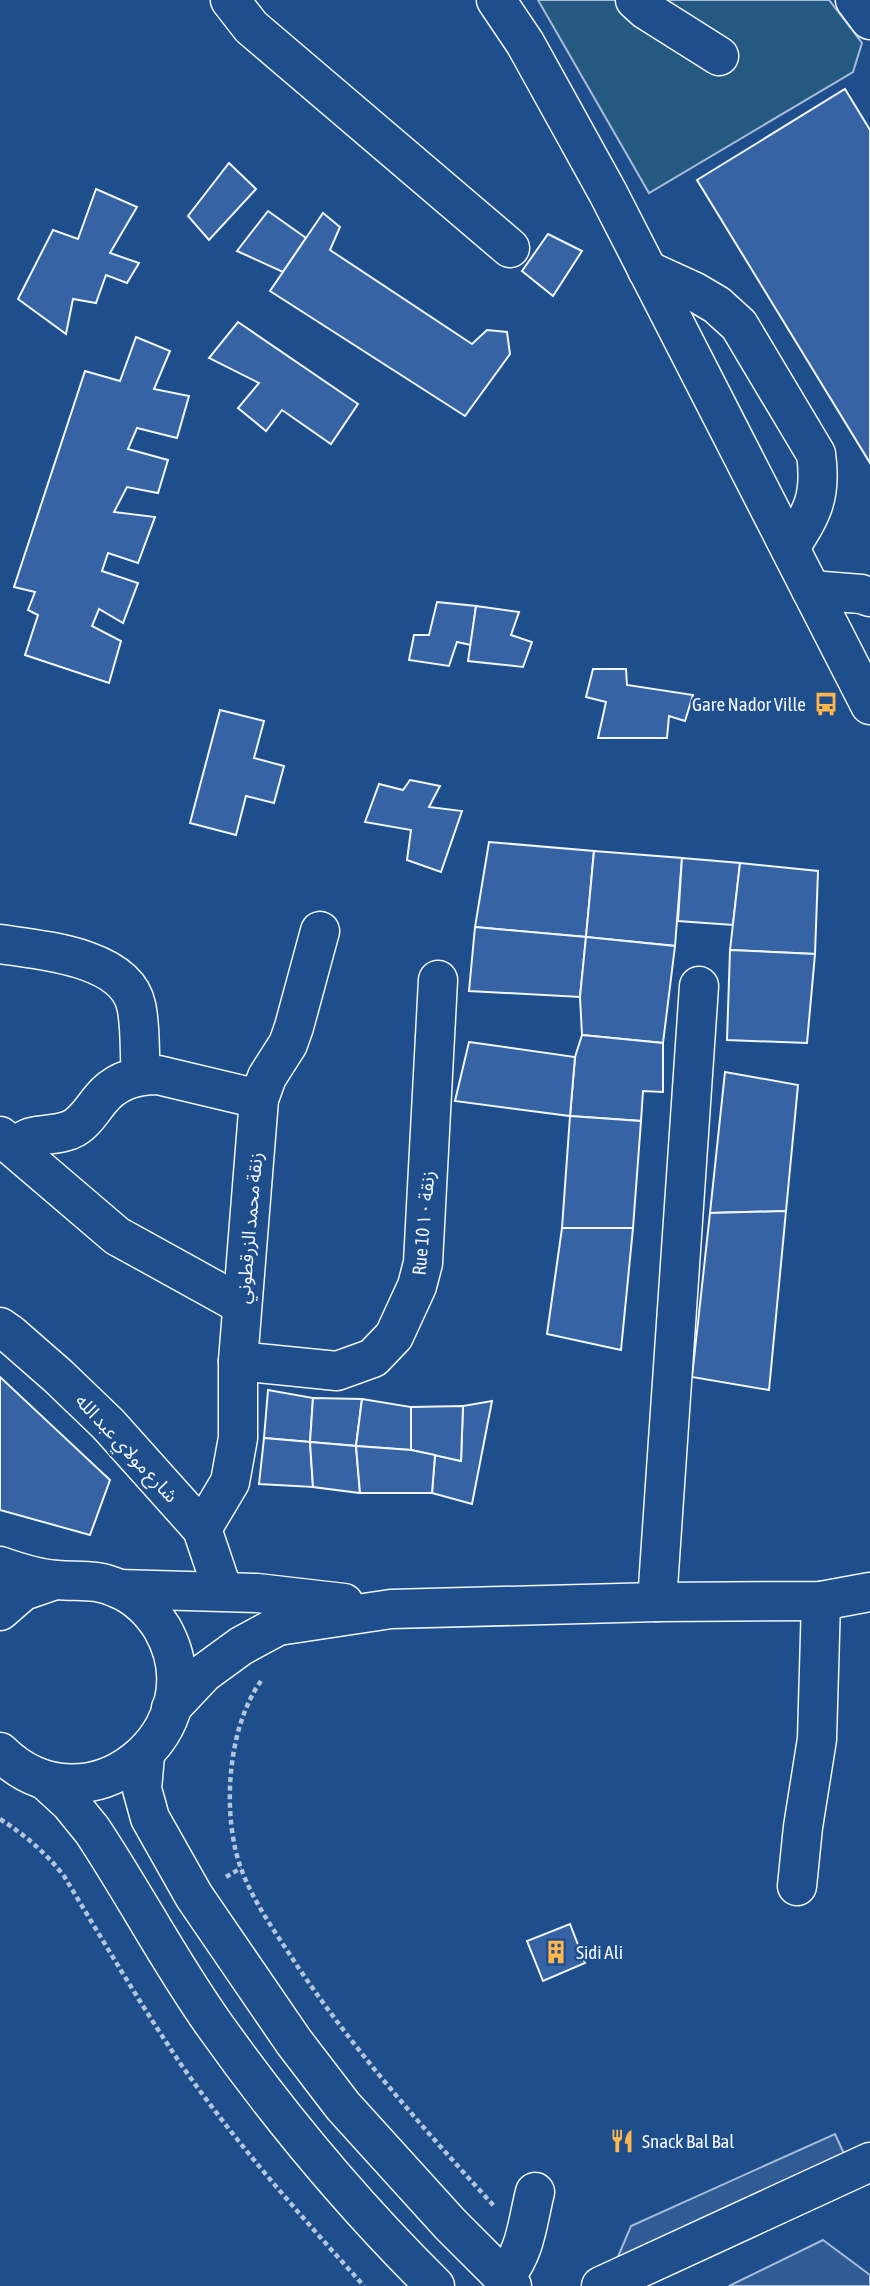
<svg xmlns="http://www.w3.org/2000/svg" width="870" height="2286" font-family="'Asap Condensed','Noto Sans Arabic',sans-serif">
	<style>
		.green { fill: #245a82; stroke: #a8bbd7; stroke-width: 2 }
		.parking { fill: #305b95; stroke: #a8bbd7; stroke-width: 2 }
		.building { fill: #3563a3; stroke: #f2f6ff; stroke-width: 2 }
		.lines { fill: none; stroke-linecap: round; stroke-linejoin: round }
		.minor-casing { stroke: #f2f6ff; stroke-width: 41 }
		.major-casing { stroke: #f2f6ff; stroke-width: 41 }
		.path { stroke: #b3c4dc; stroke-width: 4.5; stroke-dasharray: 5 3.5; stroke-linecap: butt }
		.minor { stroke: #1f4e8c; stroke-width: 38 }
		.major { stroke: #1f4e8c; stroke-width: 38 }
		.labels { text-anchor: middle; stroke-width: 5; stroke-linejoin: round; paint-order: stroke }
		.poi-label { font-size: 19px; fill: #f2f6ff; stroke: #1f4e8c; text-anchor: start }
		.street-label { font-size: 19px; fill: #f2f6ff; stroke: #1f4e8c }
	</style>
	<rect width="100%" height="100%" fill="#1f4e8c"/>
	<!-- green -->
	<polygon class="green" points="538,0 829,0 862,43 853,72 649,193"/>
	<!-- parking -->
	<g class="parking">
		<polygon points="835,2134 845,2156 617,2259 631,2226"/>
		<polygon points="823,2240 870,2275 870,2286 729,2286"/>
	</g>
	<!-- building -->
	<g class="building">
		<polygon points="845,89 870,130 870,463 697,180"/>
		<polygon points="229,163 256,189 209,240 188,216"/>
		<polygon points="96,189 137,207 110,253 139,263 127,283 106,275 96,303 73,299 66,334 18,299 53,230 78,239"/>
		<polygon points="268,211 306,238 283,272 237,251"/>
		<polygon points="323,213 340,227 330,250 472,344 487,330 507,332 510,354 465,416 270,291"/>
		<polygon points="548,234 582,251 553,296 522,271"/>
		<polygon points="238,322 358,404 331,444 282,410 266,431 238,408 259,383 209,358"/>
		<polygon points="136,337 170,351 154,389 189,396 177,438 137,428 128,449 168,460 158,493 127,487 114,512 155,517 138,563 108,553 102,571 138,583 123,623 99,609 92,626 121,641 109,683 25,655 38,615 28,610 35,592 14,587 85,371 120,381"/>
		<polygon points="437,602 476,606 471,645 457,642 449,666 409,660 414,635 429,635"/>
		<polygon points="476,606 519,612 511,635 532,642 523,667 468,661"/>
		<polygon points="593,669 626,669 627,685 693,695 685,721 669,716 667,738 598,738 606,702 586,697"/>
		<polygon points="220,710 264,721 254,758 284,766 274,803 246,796 236,835 190,823"/>
		<polygon points="410,780 440,786 429,807 462,811 441,872 407,860 411,830 365,822 379,784 403,790"/>
		<polygon points="489,842 594,851 586,937 475,927"/>
		<polygon points="594,851 682,858 675,946 586,937"/>
		<polygon points="682,858 740,863 733,925 678,921"/>
		<polygon points="740,863 818,871 815,954 730,950"/>
		<polygon points="475,927 586,937 580,997 469,991"/>
		<polygon points="586,937 675,946 663,1043 582,1035 580,997"/>
		<polygon points="730,950 815,954 807,1043 727,1040"/>
		<polygon points="582,1035 663,1043 663,1092 643,1091 641,1121 570,1116 575,1057"/>
		<polygon points="469,1042 575,1057 570,1116 455,1101"/>
		<polygon points="725,1072 798,1085 786,1211 710,1213"/>
		<polygon points="570,1116 641,1121 633,1228 562,1228"/>
		<polygon points="786,1211 769,1390 692,1377 710,1213"/>
		<polygon points="562,1228 633,1228 621,1350 547,1334"/>
		<polygon points="0,1377 110,1480 90,1535 0,1510"/>
		<polygon points="268,1390 313,1398 310,1442 264,1438"/>
		<polygon points="313,1398 362,1399 356,1446 310,1442"/>
		<polygon points="362,1399 411,1407 411,1450 356,1446"/>
		<polygon points="492,1401 472,1504 432,1493 435,1455 461,1461 463,1406"/>
		<polygon points="463,1406 461,1461 411,1450 411,1407"/>
		<polygon points="264,1438 310,1442 313,1487 259,1484"/>
		<polygon points="310,1442 356,1446 360,1493 313,1487"/>
		<polygon points="356,1446 411,1450 435,1455 432,1493 360,1493"/>
		<polygon points="570,1924 585,1963 543,1981 527,1941"/>
	</g>
	<g class="lines">
		<!-- minor casing -->
		<g class="minor-casing">
			<g id="minor">
				<polyline points="230,0 251,27 510,248"/>
				<polyline points="635,0 646,10 719,56"/>
				<path d="M647,270l48,22 22,13 22,20 77,129c6,43 -4,59 -26,94"/>
				<polyline points="811,590 861,594 870,597"/>
				<path d="M0,944c39,6 125,12 136,61 5,20 3,48 5,70"/>
				<polyline points="0,1136 117,1236 242,1305"/>
				<path d="M13,1147c6,-3 13,-9 19,-10 13,-3 25,-2 38,-7 14,-6 21,-19 30,-30 15,-19 35,-25 58,-25l101,24"/>
				<polyline points="0,1327 10,1334 58,1376 108,1424 202,1529 223,1591"/>
				<polyline points="238,1361 337,1371 373,1358 394,1336 417,1286 423,1263 438,980"/>
				<polyline points="202,1529 230,1482 238,1438 238,1361 259,1099 267,1077 288,1044 294,1027 320,931"/>
				<polyline points="119,1589 257,1593 344,1603"/>
				<polyline points="657,1602 699,986"/>
				<polyline points="171,1708 204,1673 241,1646 278,1626 391,1609 657,1602 821,1601 870,1592"/>
				<polyline points="797,1886 803,1827 817,1739 821,1601"/>
				<path d="M504,2278c22,-26 23,-54 31,-86"/>
				<polyline points="601,2286 870,2162"/>
			</g>
		</g>
		<!-- major casing -->
		<g class="major-casing">
			<g id="major">
				<polyline points="496,0 525,43 608,193 870,705"/>
				<polyline points="855,0 870,20"/>
				<path d="M0,1566c17,6 38,13 57,14 23,2 39,-2 62,9 18,8 33,23 43,39 58,101 -74,211 -162,124"/>
				<polyline points="0,1611 23,1591 55,1580"/>
				<polyline points="145,1755 142,1789 150,1818 194,1896 294,2042 343,2106 450,2224 512,2286"/>
				<path d="M46,1781l24,22 22,27c42,63 77,131 121,193 66,93 141,183 222,263"/>
			</g>
		</g>
		<!-- path -->
		<g class="path">
			<path d="M261,1681c-34,47 -40,136 -19,190 13,34 36,65 56,96 59,87 125,161 196,239"/>
			<path d="M0,1819c25,16 45,33 64,57 38,63 75,126 116,187 55,79 119,151 184,223"/>
			<polyline points="226,1877 241,1868"/>
		</g>
		<!-- minor -->
		<use href="#minor" class="minor"/>
		<!-- major -->
		<use href="#major" class="major"/>
	</g>
	<!-- icons -->
	<defs>
		<g id="bus-bare" transform="scale(1.89)"><path d="M-5-6H5V4H4V6H2V4H-2V6H-4V4H-5ZM-3.5-4V0h7V-4ZM-3.5 1.2v1.5H-2V1.2ZM2 1.2v1.5H3.5V1.2Z" fill="#ffb74d" stroke="#1f4e8c" stroke-width="2.5" paint-order="stroke"/></g>
		<g id="building-bare" transform="scale(1.89)"><path d="M-4-6H4V6H1V3H-1V6H-4ZM-2.5-4.3h1.7v1.8h-1.7ZM.8-4.3h1.7v1.8H.8ZM-2.5-1h1.7V.8h-1.7ZM.8-1h1.7V.8H.8Z" fill="#ffb74d" stroke="#1f4e8c" stroke-width="2.5" paint-order="stroke"/></g>
		<g id="restaurant-bare" transform="scale(1.89)"><path d="M-5-6h1v4h1v-4h1v4h1v-4h1v5L-1.5 .5V6h-2V.5L-5-1ZM5-6V6H3V1.5H1.5Q1.5-4 5-6Z" fill="#ffb74d" stroke="#1f4e8c" stroke-width="2.5" paint-order="stroke"/></g>
	</defs>
	<g fill-rule="evenodd">
		<use href="#bus-bare" x="826" y="704"/>
		<use href="#building-bare" x="556" y="1952"/>
		<use href="#restaurant-bare" x="622" y="2141"/>
	</g>
	<g class="labels">
		<!-- poi labels -->
		<g class="poi-label">
			<text x="806" y="711" text-anchor="end">Gare Nador Ville</text>
			<text x="576" y="1959">Sidi Ali</text>
			<text x="642" y="2148">Snack Bal Bal</text>
		</g>
		<!-- street labels -->
		<g class="street-label">
			<text transform="translate(423 1223) rotate(-85)" y="7">Rue 10 زنقة ١٠</text>
			<text transform="translate(249 1228) rotate(-85)" y="7">زنقة محمد الزرقطوني</text>
			<text transform="translate(127 1448) rotate(47)" y="7">شارع مولاي عبد الله</text>
		</g>
	</g>
</svg>
